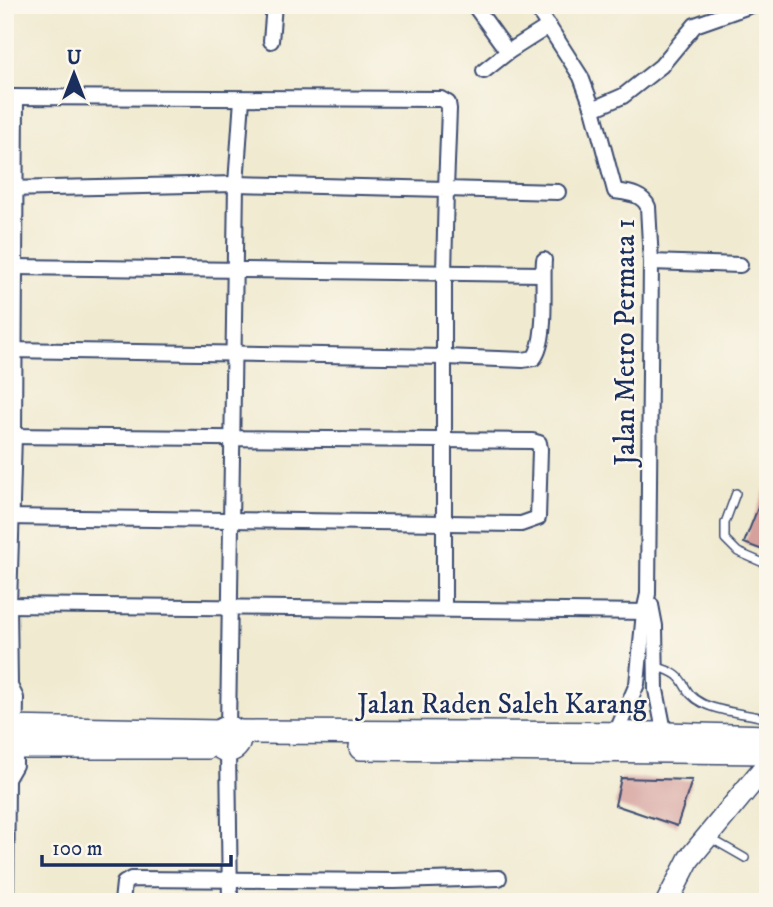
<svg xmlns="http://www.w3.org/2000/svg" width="773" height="907" font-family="'IM FELL DW Pica',serif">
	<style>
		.building { fill: #d6a09d }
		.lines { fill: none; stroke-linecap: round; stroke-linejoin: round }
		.lane-casing { stroke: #3b4b6f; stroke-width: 10 }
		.street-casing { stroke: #3b4b6f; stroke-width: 18 }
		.secondary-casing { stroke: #3b4b6f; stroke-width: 24 }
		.primary-casing { stroke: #3b4b6f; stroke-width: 26 }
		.lane { stroke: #fff; stroke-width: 7 }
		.street { stroke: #fff; stroke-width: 14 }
		.secondary { stroke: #fff; stroke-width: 21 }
		.primary { stroke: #fff; stroke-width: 23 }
		.labels { text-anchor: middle; stroke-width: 5; stroke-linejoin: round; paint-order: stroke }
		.street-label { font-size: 28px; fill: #1b2f5e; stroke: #fbf7ec }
	</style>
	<rect width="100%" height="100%" fill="#fbf7ec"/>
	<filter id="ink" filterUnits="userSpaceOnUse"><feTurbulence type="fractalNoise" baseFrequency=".0143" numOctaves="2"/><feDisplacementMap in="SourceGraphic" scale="14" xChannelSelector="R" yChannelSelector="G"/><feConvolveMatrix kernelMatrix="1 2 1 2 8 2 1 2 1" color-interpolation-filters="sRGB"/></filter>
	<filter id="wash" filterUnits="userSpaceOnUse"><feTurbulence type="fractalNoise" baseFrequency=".00686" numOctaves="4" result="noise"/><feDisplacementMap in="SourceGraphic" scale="28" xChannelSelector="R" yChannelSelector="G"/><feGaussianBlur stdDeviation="1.57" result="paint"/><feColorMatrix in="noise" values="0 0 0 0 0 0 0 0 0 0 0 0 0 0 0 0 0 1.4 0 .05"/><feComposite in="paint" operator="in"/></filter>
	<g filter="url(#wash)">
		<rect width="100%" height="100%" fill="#f0ead0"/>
		<g id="blocks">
			<!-- building -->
			<g class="building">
				<polygon points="767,485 768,485 768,552 744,543"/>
				<polygon points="621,778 692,780 677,826 615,805"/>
			</g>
		</g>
	</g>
	<g filter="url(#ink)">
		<use href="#blocks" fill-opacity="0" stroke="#3b4b6f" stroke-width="2"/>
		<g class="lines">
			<!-- lane casing -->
			<g class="lane-casing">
				<g id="lane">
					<polyline points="736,493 725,523 725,539 738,552 768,565"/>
					<path d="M656,667c36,8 21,23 46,36 20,10 45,10 66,16"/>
					<polyline points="710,838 745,858"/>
				</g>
			</g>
			<!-- street casing -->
			<g class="street-casing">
				<g id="street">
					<polyline points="474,5 508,52"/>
					<path d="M535,5l46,72 12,32 22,82c13,2 28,3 33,16l3,55 -3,332 -4,18 -7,72 -21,49v5"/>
					<polyline points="271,41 274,5"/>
					<polyline points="484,71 508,52 549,26"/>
					<polyline points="5,97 441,99 448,103 449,109 446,189 558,192"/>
					<polyline points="593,109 623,96 661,66 695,25 752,5"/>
					<polyline points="5,189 236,184 446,189 444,273 444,609"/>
					<polyline points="651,262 740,265"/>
					<polyline points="14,267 543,274"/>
					<path d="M7,350l438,7 78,3 11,-2c14,-18 8,-75 10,-98"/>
					<polyline points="5,436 532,441 539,443 540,449 538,518 521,524 5,517"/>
					<polyline points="5,605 651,612"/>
					<polyline points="651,605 655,626 656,690 666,741"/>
					<polyline points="228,729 236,184 242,99"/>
					<polyline points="228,750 230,902"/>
					<polyline points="6,902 7,779 15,765 15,759 16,698 10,686 9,605 14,435 16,97"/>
					<polyline points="122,902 124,883 131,879 394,881 499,878"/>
				</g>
			</g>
			<!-- secondary casing -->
			<g class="secondary-casing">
				<polyline id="secondary" points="667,902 689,859 768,763"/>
			</g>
			<!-- primary casing -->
			<g class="primary-casing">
				<g id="primary">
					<polyline points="5,728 220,732"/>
					<circle cx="228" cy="739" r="11"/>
					<polyline points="236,732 666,734 768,737"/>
					<polyline points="5,747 207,747"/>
					<polyline points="361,748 768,752"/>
				</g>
			</g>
			<!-- lane -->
			<use href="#lane" class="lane"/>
			<!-- street -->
			<use href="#street" class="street"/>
			<!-- secondary -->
			<use href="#secondary" class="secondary"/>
			<!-- primary -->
			<use href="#primary" class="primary"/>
		</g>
	</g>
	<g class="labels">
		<!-- street labels -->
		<g class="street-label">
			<text transform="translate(624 342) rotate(-90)" y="10">Jalan Metro Permata 1</text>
			<text x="502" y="713">Jalan Raden Saleh Karang</text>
		</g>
	</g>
	<!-- margin -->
	<rect width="773" height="907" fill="none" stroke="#fbf7ec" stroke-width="28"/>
	<!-- north arrow -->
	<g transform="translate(74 74)" stroke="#fbf7ec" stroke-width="5" paint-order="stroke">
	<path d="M0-5L12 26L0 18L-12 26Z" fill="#1b2f5e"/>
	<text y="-10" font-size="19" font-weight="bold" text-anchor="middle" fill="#1b2f5e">U</text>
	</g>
	<!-- scale -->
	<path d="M42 855v10h189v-10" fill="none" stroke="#1b2f5e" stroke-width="3.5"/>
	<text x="52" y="855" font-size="21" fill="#1b2f5e" stroke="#fbf7ec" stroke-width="5" paint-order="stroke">100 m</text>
</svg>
